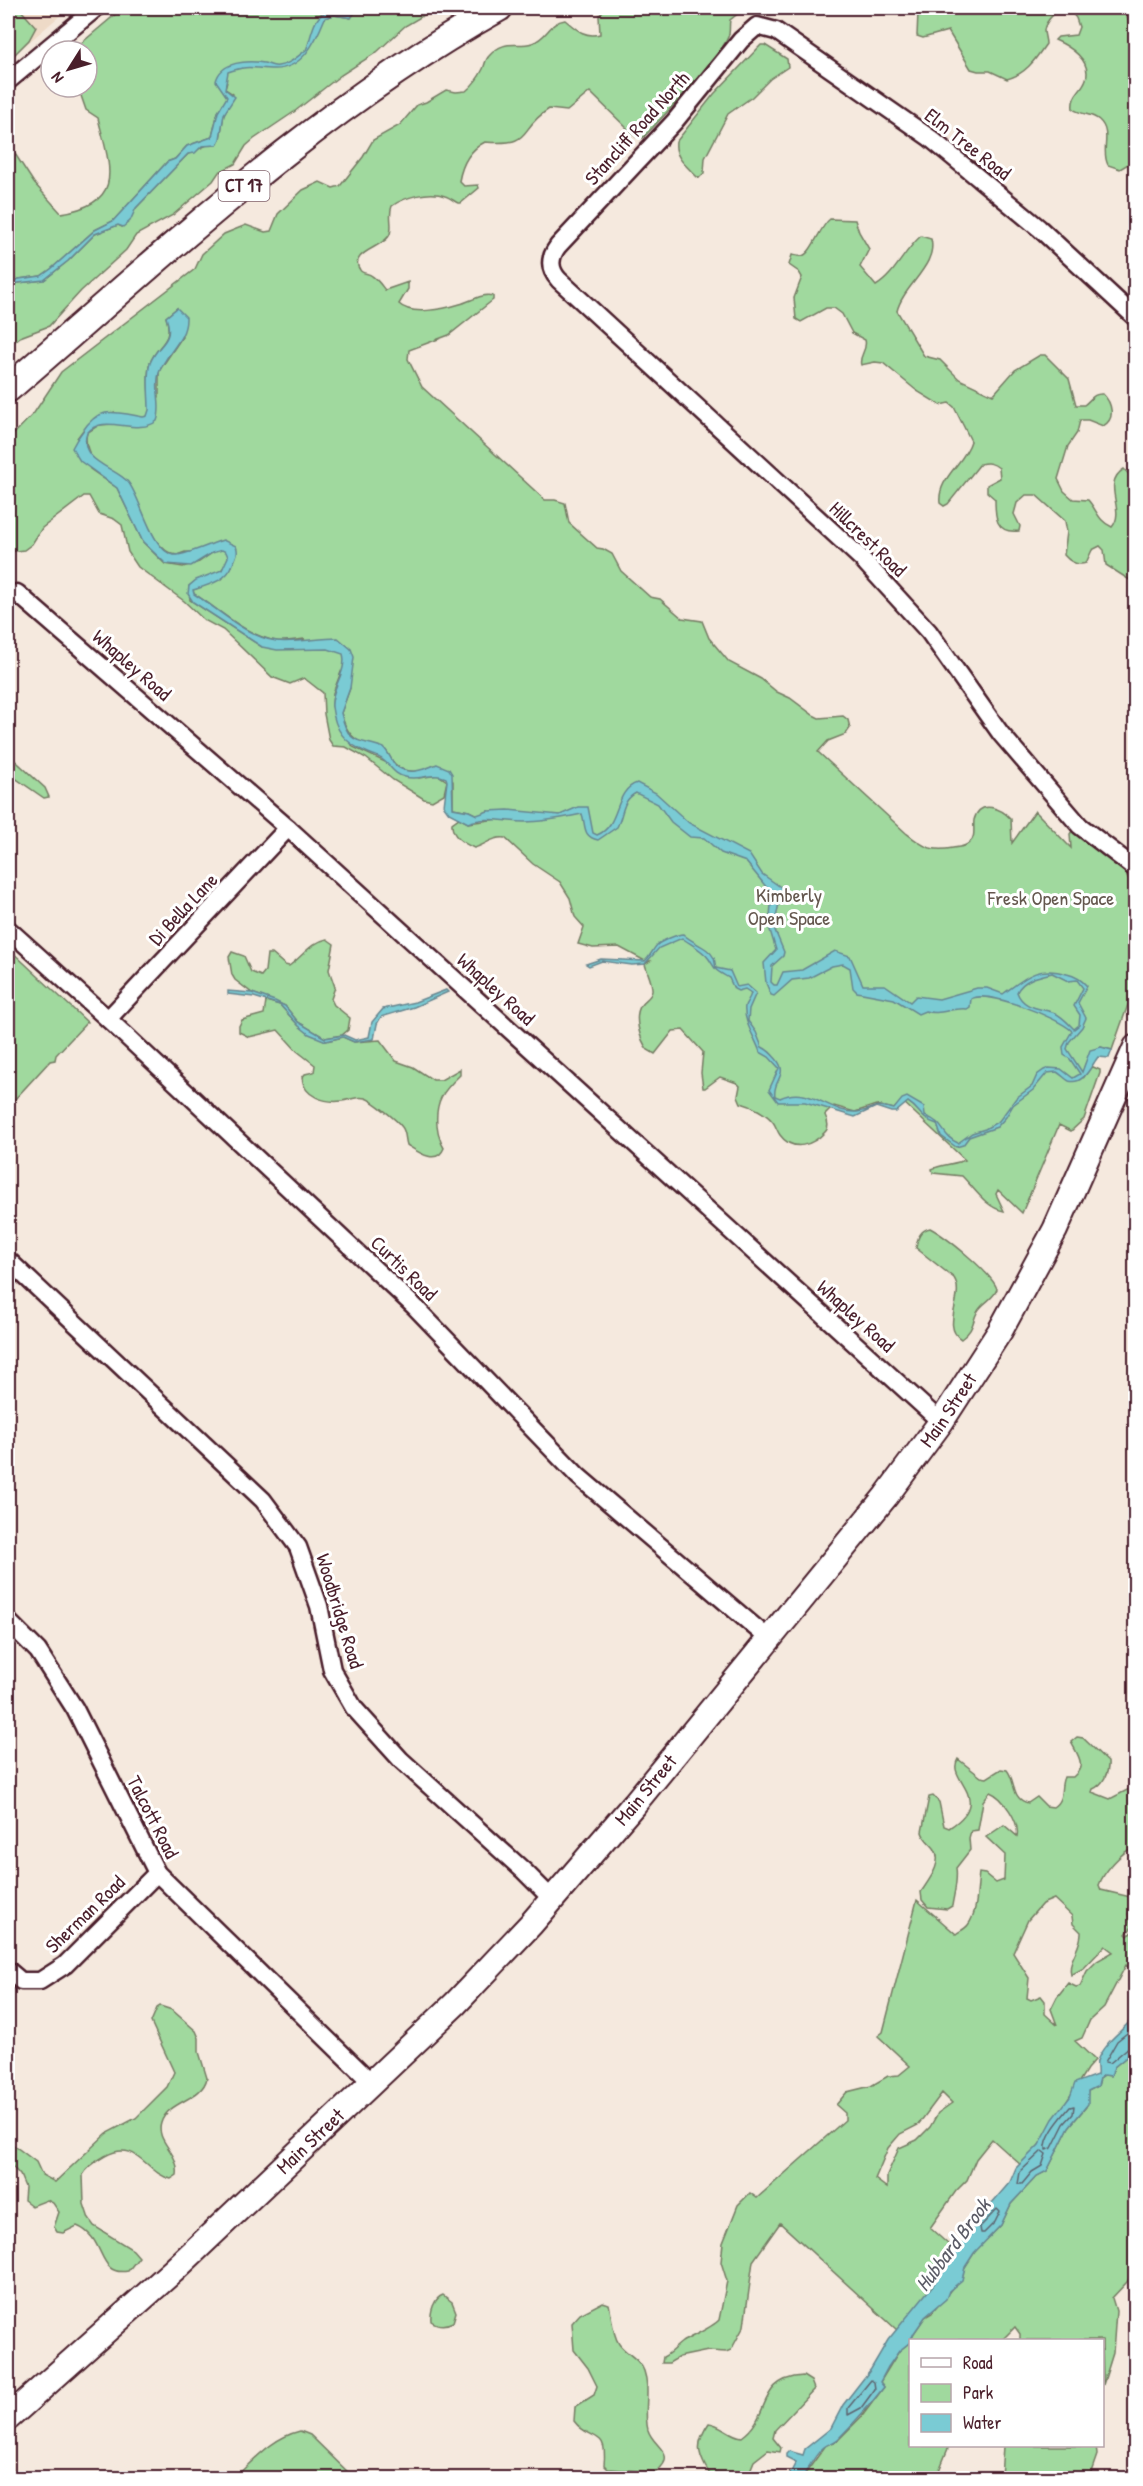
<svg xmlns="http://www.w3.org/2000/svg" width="1143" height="2486" font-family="'Patrick Hand',sans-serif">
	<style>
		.built { fill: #eedac7 }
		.green { fill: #a0d99e; stroke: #757c64; stroke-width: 1.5; fill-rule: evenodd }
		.water { fill: #7acbd4; stroke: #678690; stroke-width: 1.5; fill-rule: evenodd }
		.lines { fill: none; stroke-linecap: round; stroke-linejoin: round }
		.shore { stroke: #5d646f; stroke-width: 1.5 }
		.minor-casing { stroke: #4a1f2b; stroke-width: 21 }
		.secondary-casing { stroke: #4a1f2b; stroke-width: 28 }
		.primary-casing { stroke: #4a1f2b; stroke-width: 30 }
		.minor { stroke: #fff; stroke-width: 16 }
		.secondary { stroke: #fff; stroke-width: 24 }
		.primary { stroke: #fff; stroke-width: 26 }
		.labels { text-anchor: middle; stroke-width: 6; stroke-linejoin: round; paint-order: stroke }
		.shield { fill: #fff; stroke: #80626b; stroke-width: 1.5 }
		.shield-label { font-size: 18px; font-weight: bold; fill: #4a1f2b }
		.street-label { font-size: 20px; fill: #4a1f2b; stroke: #fff }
		.park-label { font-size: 20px; fill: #64574e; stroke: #fff }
		.water-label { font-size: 21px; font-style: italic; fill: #5b5b66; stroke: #fff }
	</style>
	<rect width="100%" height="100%" fill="#f5e9de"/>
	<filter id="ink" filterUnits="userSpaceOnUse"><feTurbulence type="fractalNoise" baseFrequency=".0167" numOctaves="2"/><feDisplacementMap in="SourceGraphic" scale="12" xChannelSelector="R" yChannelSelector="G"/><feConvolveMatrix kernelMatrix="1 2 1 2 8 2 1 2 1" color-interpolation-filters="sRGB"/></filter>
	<g filter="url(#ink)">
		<!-- built -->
		<polygon class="built" points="8,8 69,8 8,60"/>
		<!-- green -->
		<g class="green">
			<polygon points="8,8 19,8 36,27 29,40 8,61"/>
			<path d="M123,8h192l11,9 8,-2 17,3 7,-10h78l-31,18 -28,26 -36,23 -47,37 -40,27 -8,7 -11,18 -16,8 -6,9 -40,34 -37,20 -10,15 -45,41 -32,35 -29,11 -12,10v-60l10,-4 26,-3 24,-19 27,-27 23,-9 4,2 14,-19 52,-54 32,-15 4,-25 9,-20 -8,-5 2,-7 -4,7 4,8 -1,4 -8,11 -6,25 -25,9 -12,13 -8,3 -54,59 -18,9 -44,39 -10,7 -22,3 -11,5v-141l26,40 27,30c65,-10 49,-46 37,-95l-12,-8 -8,-23h9v-36h-15z"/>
			<path d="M605,8h140l-15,12c-1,5 0,9 -1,14 -5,21 -69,85 -86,104l-7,-1 -46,-45 -23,19 -18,-2c-33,21 -14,37 -64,33 -16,8 -23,22 -26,39l5,5 14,-1 1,3 -18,15h-3c-4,-2 -9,-6 -13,-7 -15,-6 -41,1 -53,10 -4,9 1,19 -2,28 -4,13 -43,18 -30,36 2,4 9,3 12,6 5,3 9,9 13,14l23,-8v7l-9,15c12,12 45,5 61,0 11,-3 22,-11 33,-8v4l-44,35 -40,15 -1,9 14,28 123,113h10l10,3 4,20 28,25 6,1 9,5 9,17 29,26 10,2 22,19 20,3 7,17 20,24 32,17 16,13 13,6 23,17 6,3 24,-2 5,4 2,8 -4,6 -18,7 -10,11 88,81c18,14 24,19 47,15 6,-1 13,-1 17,-6 6,-5 3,-15 4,-22 6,-22 28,-11 37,-1l1,24 23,-32 36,37 -1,-14 4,-6 20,15 32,31 3,6 1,10 5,3v96l-5,10 -18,51 -11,-3c-10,8 -20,17 -17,30l7,-11 9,4v3l-16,46 -13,12 -12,-6 -37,88 -24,-23 -2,4 8,17c-18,-3 -30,-23 -42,-35l-29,-3 -1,-4c8,-4 23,-5 33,-9l-63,-59 -8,8 -18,-4 -21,7 -21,-6 -9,9c3,6 5,12 0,17 -12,13 -32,21 -45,3 -3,-4 -4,-9 -7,-13 -7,-9 -21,-16 -32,-19l-3,-7 2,-10 -3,-3 -17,-6 -15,11h-2l-2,-15 2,-21 -20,-22 -10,1 -18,23 -7,-4c-8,-10 -15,-33 -7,-45 3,-5 10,-7 11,-14 1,-8 -5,-19 -7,-27l5,-3h-5l-26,-14 -26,1 -15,-4 6,-17 -9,-10 -5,-19 -10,-16 -27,-18 -28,-26c-11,-2 -20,7 -31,10 -11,-5 -23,-12 -22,-25l7,-5 9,5 30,-4 -10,-8 -9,5 -10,-5 -16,-3v-27l-19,-16c-10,7 -29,10 -39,-1 -5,-4 -5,-11 -11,-15 -4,-3 -8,-3 -13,-4 -18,-2 -26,-15 -30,-32l9,-25 -9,-16 -8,21 -1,13 21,41 66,31 19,-3 9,6 -3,13 -12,7 -8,-2 -31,-19 -27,-22 -20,-11 -13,-1 -4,-6 -5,-26 -1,-21 -19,-15 -14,6 -18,-7 -49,-47 -19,-10 -20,-19 -46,-34 -10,-15 -6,-27 -8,-6 -15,-5 -10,-18h-5l-42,32 -10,16 -8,6 -16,2v-112l26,-27 27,-41 134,-103 7,-15 22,-20 22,-9 19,7 6,-1 7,-17 25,-24 17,-8 13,6 7,-2 23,-29 10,-17 27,-15 17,-20 9,-3 20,-12 10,2 10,-1c7,-6 13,-14 17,-22 2,-4 2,-9 6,-13 16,-18 27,-8 43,-13 15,-4 17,-21 33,-23 11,9 19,18 35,14l-1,-18zM177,308l5,29 -23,34v26l-9,8c-1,-11 -4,-31 0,-42 8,-21 24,-20 16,-46zM114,412l-1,12 -14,1 -12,8c-3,9 2,23 9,30 7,7 24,9 32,20 14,18 22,69 49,72l8,-3 27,1 -13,9 -16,5 -18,-3 -22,-22 -26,-54 -27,-19 -13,-31 6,-8zM225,565l-2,13 -30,12 1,4c25,15 53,43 83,47 9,1 19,-1 28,-2l-43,8 -72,-47 -1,-14c10,-9 30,-9 36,-21z"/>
			<path d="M923,8h204c-1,9 2,16 3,24 1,15 -5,21 5,34v94l-15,9 -12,-4c-8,-15 5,-32 -9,-45 -7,-7 -18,-5 -26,-11 -2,-15 9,-18 13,-30 6,-19 -17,-33 -31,-39l3,-3 18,-2 3,-8 -3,-9 -8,-10c-10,-1 -22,12 -24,22 0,5 2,9 2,14 -11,16 -20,30 -39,35l-17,-8h-12l-7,-2 -23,-38 -25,7 -6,-2 1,-24z"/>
			<path d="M761,45h4l22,14 1,8 -18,12 -18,18 -24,17 -23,44 -1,15 -5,5 -2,-1c-10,-11 -23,-19 -21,-35l38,-48z"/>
			<path d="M830,219l25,1 4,12 10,17 -9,18 16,19c19,-11 28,-36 45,-50l10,3c7,26 -28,47 -34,72l27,45 16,4 19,19 34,16 22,-25 25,-15h5l24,24 7,26h8c7,-5 9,-12 19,-11 9,9 13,25 0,32l-15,-6h-8l-3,13 -9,13 -10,33 6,12 9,8 15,1c9,10 10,21 24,27 15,-17 -12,-43 12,-58l11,12v100l-7,-2 -22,-14 -2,-15 -4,-4 -8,4 -6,13c-9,3 -16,-1 -22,-8l3,-23 -2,-11 -29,-26h-10l-9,8 -3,11 6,12 -1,5c-24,3 -24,-15 -24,-32l-8,-7v-7l13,-7 -1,-10c-6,-5 -11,-6 -19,-4l-32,40 -4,2 -4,-3c-3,-25 25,-40 31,-62l-17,-34 -5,-4 -9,2 -23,-14 -34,-28 -8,-1 -14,3c-3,-9 7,-15 4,-25l-13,-7 -10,-19 -8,-6h-8l-25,14 -5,-3 -2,-21 8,-21 -3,-5 -10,-7 3,-10c3,0 7,2 10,1 10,-2 18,-30 28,-37z"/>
			<polygon points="8,754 45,788 49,797 44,798 8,773"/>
			<path d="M327,939l7,5 -5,26 6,17 -4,12 3,6 16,13 -2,12 -6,5 -17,3 -27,-16 -13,-16 -33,-13 -17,-13 -3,-5 -3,-18 3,-5 12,4 7,16 10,4 4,-5 2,-17h5l13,11 4,1c13,-9 22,-24 38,-27z"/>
			<polygon points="8,948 87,1022 56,1055 55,1060 50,1061 14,1100 8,1097"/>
			<path d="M266,1001l14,4 19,21 27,15 17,-4 11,5 26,-2 16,21 17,6 20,13h8l19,-11v6c-17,16 -25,26 -23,50 1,8 2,15 7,23 -7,18 -26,4 -37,-3 -2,-6 -1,-13 -5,-18 -5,-7 -30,-27 -37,-29 -9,-2 -15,2 -23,3 -17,2 -38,-4 -40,-23l3,-4 9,-2 1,-7 -18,-14 -19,-21 -29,7 -10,-5v-6l3,-6 22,-6z"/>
			<path d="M930,1228c15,8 62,45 67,61 -3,9 -10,11 -16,18 -10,10 -4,21 -20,32 -21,-13 5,-43 -7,-61l-38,-30c1,-10 4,-18 14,-20z"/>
			<path d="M1077,1737l6,1 25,24c1,11 -5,23 -15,27l-1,3 18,7 25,-13v60c-13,6 -31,25 -36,39l2,5 34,8v8l-7,8 4,13 -6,7 2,2 7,-8 -3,-13 3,-3v61l-9,-8 -22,42 -14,13 -8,18 -7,3 20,19 -8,9 -45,72 -19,26 -31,-28 -16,20 -9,21 -11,11 -26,37 28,25 -23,34 -38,43 -117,-107 -27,38 -9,65 -13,24 -5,2 -18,-1 -29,6 -10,6h-7l1,-6c8,-4 12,-10 19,-15 10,-6 31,-15 37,-22l8,-39 -6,-19 2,-19 15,-38 12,-12 7,5 88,-78v-7l-9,-8 11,-13 24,-6 17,-10 11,-1 11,-9 -32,-30 5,-4 34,-132 39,34c4,-3 9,-5 12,-9 10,-13 9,-38 11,-52l6,1 11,9 8,-3 1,-25 -19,-18 18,-12 13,11c3,-14 -14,-39 -27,-44l-7,9 -5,29 -7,1 -2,7 1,12 -14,18c2,13 -2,25 -4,38l-5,3 -19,-2 -6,-7 -1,-8c8,-12 23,-30 13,-44 -5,-6 -10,-9 -12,-16l7,-35 4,-1 6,6 5,24 5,2c47,-30 -4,-48 9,-69l23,18 6,1 14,-9 6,1c9,11 4,29 21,33l9,-6 9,9 7,1c12,-8 6,-19 11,-30h9c14,-12 5,-21 -2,-35zM1054,1899l18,17 1,8 8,8c1,16 -14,27 -10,43l13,-7 21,-22 8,6 -16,9 -10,10 -7,15 -4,1 -8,-4 -11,14 -6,12 6,16 -12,-11v-13l-4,-5 -10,4 -4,-2 2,-20 -16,-25 15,-33 14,-16zM942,2093l10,10 -14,10 -8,14 -13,13 -18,8 -12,27v13l-12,-9 13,-31 12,-14 18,-9z"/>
			<path d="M160,2006l12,4 24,21 3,7v14l8,26c-5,23 -39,22 -46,45 -6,19 19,29 16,52l-6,4c-26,-6 -33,-41 -66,-23 -9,5 -17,10 -22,19l1,29 5,15 5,7 39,24 6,7 -11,14c-32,6 -21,-33 -51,-45l-14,7 -6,-1 -3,-5 5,-15 -6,-9 -6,-3 -15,6 -8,-6 1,-13 -5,-12 -12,-13v-21l28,21 6,13 13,7 52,-49 29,-15 31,-31 7,-15 -23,-50 6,-14z"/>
			<polygon points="1135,2050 1135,2270 1127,2282 1112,2298 1116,2311 1113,2353 1103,2385 1102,2340 1020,2340 1020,2334 1015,2327 1002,2340 910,2340 910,2446 949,2446 936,2478 802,2478 826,2445 837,2441 863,2415 884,2387 880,2382 899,2351 909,2343 914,2333 925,2317 932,2313 962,2276 965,2267 976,2250 1001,2225 1011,2204 1037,2176 1047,2171 1069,2127 1086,2107 1088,2091 1098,2086 1100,2078 1104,2075 1111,2076 1114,2067"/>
			<path d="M443,2295l9,7 4,10 -3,10c-8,4 -15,4 -22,-1 -1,-9 3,-23 12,-26z"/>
			<path d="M603,2302l6,2c3,13 3,30 10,40 7,10 21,15 25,27 7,20 -1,40 4,59 5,17 31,24 8,42l-48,-3 -4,-4c4,-38 -14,-22 -30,-44l1,-14 19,-12 3,-9 -9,-18 -14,-18 -2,-27 8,-9z"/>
			<path d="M803,2376l8,5 3,8 -39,41 -2,8 8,10 -1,4 -12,-2 -14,11 -7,17h-35c-13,-22 -19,-32 -3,-55 12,1 21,13 33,14 30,-21 14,-58 61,-61z"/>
			<path d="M300,2431l10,4 44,43h-120c21,-19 38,-40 66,-47z"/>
			<polygon points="1003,2446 1096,2446 1097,2455 1089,2478 1001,2478"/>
		</g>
		<!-- water -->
		<g class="water">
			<path d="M348,8h10l-7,10 -17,-3 -9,3c-10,25 -23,53 -54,51 -18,-1 -25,-4 -43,3l-3,17 10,8 -11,17 -4,25 -3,6 -15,1 -7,7 -7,1 -52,54 -6,13 -7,6 -5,-2 -23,9 -27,27 -24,19 -26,3 -10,4v-3l11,-5 22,-3 10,-7 44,-39 18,-9 54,-59 8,-3 12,-13 25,-9 6,-25 9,-15 -11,-16c5,-20 32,-21 48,-18 5,1 9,4 14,3 11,-1 20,-10 28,-16 6,-13 6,-34 22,-39 7,-2 14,-1 20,-3z"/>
			<path d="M177,308l9,9c1,24 -21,36 -27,56 -5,16 4,32 -2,48 -21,16 -53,-9 -70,12 -10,28 28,34 41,49 13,15 23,69 46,73 12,1 38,-12 49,-15l13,6c3,7 0,11 -3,18 -6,17 -24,21 -40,26l1,4c25,15 52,43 82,47 20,2 42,-3 62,-3l13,11 3,8 -4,31 -9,25c8,35 19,25 43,35 5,5 7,12 11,17 13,12 30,4 42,-1l12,5 3,5 1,34 16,3 8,4 11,-4 20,-1 52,5 18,-8h10l5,26 4,2c24,-9 16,-44 40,-52l19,10 33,30 60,31 13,20 20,14 -8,40 10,24 -1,4 -11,10 -1,16 3,3h3l6,-13 19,-2 33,-19 15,5 13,29h22l25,17 6,-6 23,3 38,-11h10l16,6c23,-17 34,-29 64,-20 9,2 14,5 20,12l-9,17 8,15 -4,9 -13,15 -2,7 15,23 8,-22 11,-3 11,3 -3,8 -11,-1c-7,9 -14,28 -29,24 -4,-2 -7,-6 -12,-9l-10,1 -14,17 -20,15 -7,12 -9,10 -28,10 -6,8 -7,2 -15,-11 -4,-12c-19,-6 -15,-13 -29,-22l-12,10h-5l-15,-5 -21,10 -50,-15h-27l-9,-12 10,-22 -10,-11 -9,-5c-5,-15 -17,-30 -15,-46 1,-4 5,-7 6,-13l-6,-4 -7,2 -4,-2 -5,-11c-15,-9 -11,-5 -20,-19 -6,-9 -19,-15 -27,-21l-23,10 -14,16 -13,1 -30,-4 -13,5 -3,-2 15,-5 44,2c6,-5 7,-11 12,-16 4,-4 21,-11 26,-11 9,9 26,13 31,24 1,3 1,7 2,10l14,3 7,16 10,-2 9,8 -7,16 -1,12 8,11 6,15c7,3 10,7 15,13 12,15 -5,21 -2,36l5,2c29,-14 50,16 77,14 20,-2 12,-10 37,-3l8,-10 5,-2 17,10 1,9c21,7 15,19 33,27l14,-10 13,-4 14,-8 17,-23 16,-12 5,-11 7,-5 5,-2 12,1 12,9 7,-4 -10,-15 -6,-4 -1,-8 9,-16c-13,-13 -86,-42 -101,-32l-1,8 -3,2c-15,-2 -28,7 -42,2l-7,3 -24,-15 -37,-7 -4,-4 -3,-20 -7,-4 -11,2 -23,12 -17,2 -18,16 -3,-1 -5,-12 -2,-20 12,-13 -7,-23 3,-33 -26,-32 -25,-9 -17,-15 -14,-1 -19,-15 -13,-18 -22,-11c-15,8 -12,21 -19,34l-19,13c-16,-3 -12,-15 -16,-26 -19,4 -37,8 -57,8 -19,0 -39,-6 -57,1l-19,-10 -5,-7 3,-25 -1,-3c-14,-6 -27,3 -41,-1 -11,-2 -14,-11 -22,-17 -5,-4 -11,-5 -17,-8 -21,-9 -31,-21 -34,-45 -2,-18 16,-36 11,-53l-15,-5 -51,1 -15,-3 -69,-45 -5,-8 1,-8 7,-6 26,-10 6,-13 -2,-5 -4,-2 -10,3 -21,13 -25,-2 -23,-22 -26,-54 -37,-27 -8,-13c3,-6 6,-11 10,-16 17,-27 33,-20 61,-15l4,-1 2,-6c0,-14 -3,-35 1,-47 8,-21 25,-20 16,-46zM1052,973l16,8 9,-1 6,8 -9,18 6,9 -1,10 -5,4c-6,-6 -11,-12 -19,-16 -14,-5 -32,-4 -38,-21 6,-13 22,-16 35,-19z"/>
			<polygon points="446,990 448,992 414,1007 381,1017 377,1024 374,1039 354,1042 343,1037 326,1041 309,1034 299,1026 280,1005 254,997 228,994 228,991 252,993 275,1001 285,1006 298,1022 325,1038 344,1035 355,1040 369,1037 372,1022 383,1009 415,1002"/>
			<path d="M1135,2015v35l-21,17 -3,9 -7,-1 -4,3 -2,8 -10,5v13l-19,23 -22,44 -10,5 -26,28 -10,21 -27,28 -9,14 -3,13 -13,11 -3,8 -21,18 -11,16 -5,10 -10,8 -11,16 -8,15 4,5c-14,18 -28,34 -44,50 -5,6 -11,6 -16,10 -9,7 -16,22 -22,31h-14l8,-16 -10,-5v-3l3,-3 14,4 2,-6 26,-21 12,-23 28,-36 17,-29 45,-55 52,-74 25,-29 6,-14 23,-23 14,-26 17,-22 5,-14 22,-8c1,-4 -1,-10 0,-14 7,-20 27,-30 38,-46z"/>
		</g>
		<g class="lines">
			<!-- shore -->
			<g class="shore">
				<polyline points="1136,2026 1117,2041 1105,2062 1110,2063 1130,2046 1136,2045"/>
				<path d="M1074,2106l-1,8 -9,10 -12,24 -6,2c-2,-14 16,-33 24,-43z"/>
				<polygon points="1042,2151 1046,2154 1042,2166 1032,2172 1022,2184 1018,2184 1020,2172"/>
				<polygon points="997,2209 1000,2212 995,2222 984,2233 981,2233 980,2227"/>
				<polygon points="871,2380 874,2382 875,2389 861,2408 848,2415 848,2408"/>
			</g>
			<!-- minor casing -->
			<g class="minor-casing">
				<g id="minor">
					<polyline points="8,81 96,8"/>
					<path d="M1136,318l-97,-90 -109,-90 -154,-107 -19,-5 -16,14 -66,81 -117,125c-9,12 -9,23 1,34l303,279 67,73 72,102 79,92 56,43"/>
					<polyline points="17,593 288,828 941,1422"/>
					<polyline points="8,929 108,1019 414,1306 578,1476 769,1639"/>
					<polyline points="108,1019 288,828"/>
					<polyline points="8,1260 263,1500 298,1547 319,1606 332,1670 354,1708 401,1760 524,1871 553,1900"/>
					<polyline points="8,1621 38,1651 75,1709 157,1873 372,2083"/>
					<polyline points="8,1970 21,1981 40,1981 65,1965 157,1873"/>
				</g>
			</g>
			<!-- secondary casing -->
			<g class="secondary-casing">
				<g id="secondary">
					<path id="s1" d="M8,2418l165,-147 282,-267 76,-80 104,-121 251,-307 55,-74 59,-91 55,-101 81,-183"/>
				</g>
			</g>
			<!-- primary casing -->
			<g class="primary-casing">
				<path id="primary" d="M8,389c157,-135 309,-280 491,-381"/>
			</g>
			<!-- minor -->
			<use href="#minor" class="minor"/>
			<!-- secondary -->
			<use href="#secondary" class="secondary"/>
			<!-- primary -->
			<use href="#primary" class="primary"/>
		</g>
	</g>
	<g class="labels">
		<!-- shield labels -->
		<rect class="shield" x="218.5" y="171" width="51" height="30" rx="4.5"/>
		<g class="shield-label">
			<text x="244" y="192">CT 17</text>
		</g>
		<!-- street labels -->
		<g class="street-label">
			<text transform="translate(637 128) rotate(-48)" y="7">Stancliff Road North</text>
			<text transform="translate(968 144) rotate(38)" y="7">Elm Tree Road</text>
			<text transform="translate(868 539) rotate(44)" y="7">Hillcrest Road</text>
			<text transform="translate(132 665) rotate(41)" y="7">Whapley Road</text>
			<text transform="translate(183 909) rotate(-47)" y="7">Di Bella Lane</text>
			<text transform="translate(496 989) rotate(42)" y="7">Whapley Road</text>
			<text transform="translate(404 1268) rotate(44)" y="7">Curtis Road</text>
			<text transform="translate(856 1316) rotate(42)" y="7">Whapley Road</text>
			<text dy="7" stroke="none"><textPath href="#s1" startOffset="1382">Main Street</textPath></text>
			<text transform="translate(340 1611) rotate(73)" y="7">Woodbridge Road</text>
			<text dy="7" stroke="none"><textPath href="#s1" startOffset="896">Main Street</textPath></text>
			<text transform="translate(153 1817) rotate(63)" y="7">Talcott Road</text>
			<text transform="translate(85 1914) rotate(-44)" y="7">Sherman Road</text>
			<text dy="7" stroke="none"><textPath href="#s1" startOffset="410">Main Street</textPath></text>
		</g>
		<!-- park labels -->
		<g class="park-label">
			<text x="789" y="902">Kimberly<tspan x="789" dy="23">Open Space</tspan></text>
			<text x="1051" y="905">Fresk Open Space</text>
		</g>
		<!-- water labels -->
		<g class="water-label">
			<text transform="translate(953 2245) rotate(-53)" y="7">Hubbard Brook</text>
		</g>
	</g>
	<!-- margin -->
	<rect width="1143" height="2486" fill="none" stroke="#fff" stroke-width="30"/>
	<rect x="15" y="15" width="1113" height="2456" fill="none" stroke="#4a1f2b" stroke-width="2" filter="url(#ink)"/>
	<!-- legend -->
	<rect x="909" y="2339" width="195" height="108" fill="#ffffff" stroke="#b7a5aa" stroke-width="1.5"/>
	<rect x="921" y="2358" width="30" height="9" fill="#ffffff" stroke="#b7a5aa" stroke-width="1.5"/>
	<text x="963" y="2369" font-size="18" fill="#4a1f2b">Road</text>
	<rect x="921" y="2384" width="30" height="18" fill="#a0d99e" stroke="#b7a5aa" stroke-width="1.5"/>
	<text x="963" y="2399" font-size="18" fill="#4a1f2b">Park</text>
	<rect x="921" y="2414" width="30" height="18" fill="#7acbd4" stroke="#b7a5aa" stroke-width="1.5"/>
	<text x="963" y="2429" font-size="18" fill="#4a1f2b">Water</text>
	<!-- north arrow -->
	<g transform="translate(69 69) rotate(233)"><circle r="28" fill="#ffffff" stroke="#b7a5aa" stroke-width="1.5"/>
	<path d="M0-4.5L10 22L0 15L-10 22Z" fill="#4a1f2b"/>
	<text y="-9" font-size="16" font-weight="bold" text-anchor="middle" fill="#4a1f2b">N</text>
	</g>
</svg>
